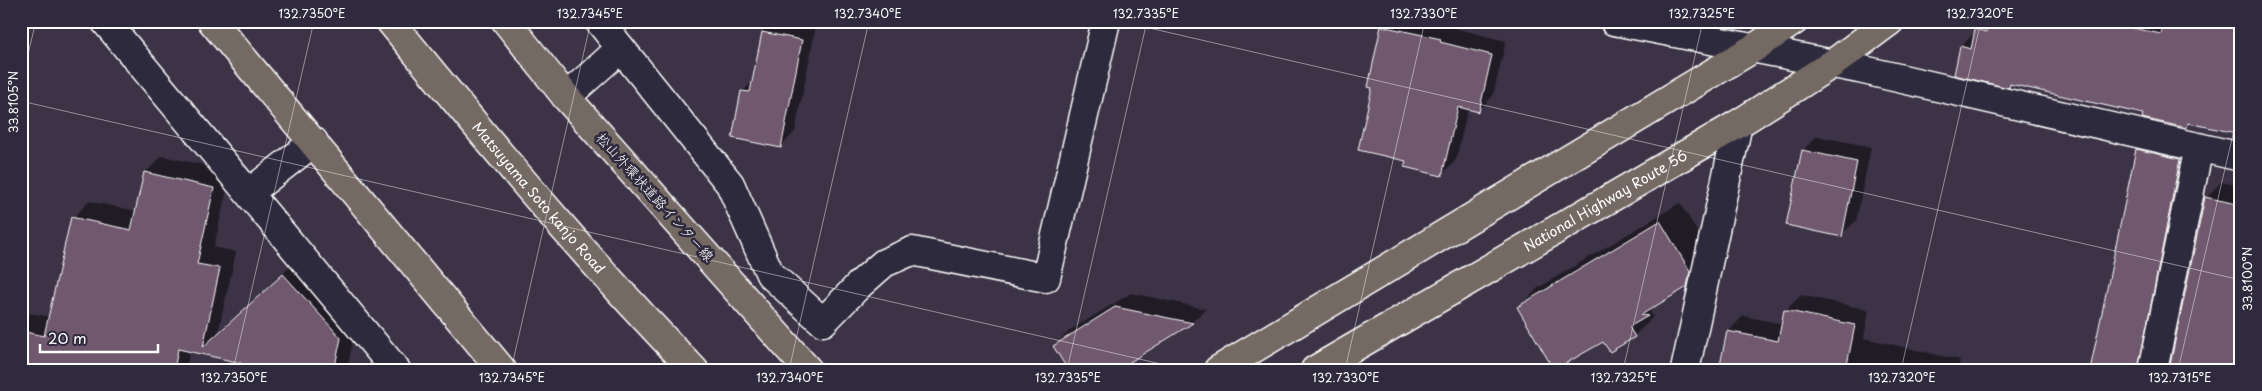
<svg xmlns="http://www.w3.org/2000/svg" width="2262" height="391" viewBox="0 0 2262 391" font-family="'Playpen Sans','Klee One',sans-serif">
	<rect width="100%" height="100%" fill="#3c3347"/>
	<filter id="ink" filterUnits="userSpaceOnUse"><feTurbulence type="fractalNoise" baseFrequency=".02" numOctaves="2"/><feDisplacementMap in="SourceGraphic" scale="10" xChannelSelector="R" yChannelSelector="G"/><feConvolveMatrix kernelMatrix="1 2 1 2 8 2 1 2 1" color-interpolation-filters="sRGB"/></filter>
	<g filter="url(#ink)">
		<path fill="#0007" d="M 765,21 L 812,21 L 811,25 L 816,26 L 795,132 L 780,147 L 742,92 L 754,80 Z
			M 1387,21 L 1439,21 L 1455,25 L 1454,28 L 1506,41 L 1493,96 L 1478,111 L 1468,108 L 1456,160 L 1441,175 L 1407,160 L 1373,87 L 1382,26 Z
			M 1985,21 L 2241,21 L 2191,122 L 2186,127 L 2145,113 L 2011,83 L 2009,86 L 1961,47 Z
			M 2153,134 L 2195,144 L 2166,370 L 2091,370 L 2137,149 Z
			M 1817,136 L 1871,147 L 1856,221 L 1841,235 L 1788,224 L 1803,150 Z
			M 162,156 L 231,171 L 214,247 L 236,252 L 218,333 L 300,258 L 357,320 L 347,370 L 241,370 L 243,362 L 190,350 L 186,370 L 21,370 L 21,322 L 30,313 L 50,317 L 73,218 L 89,201 L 136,211 L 145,173 Z
			M 2221,182 L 2241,186 L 2241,370 L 2206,198 Z
			M 1680,203 L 1709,251 L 1706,266 L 1686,286 L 1660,302 L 1650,311 L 1653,317 L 1634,336 L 1604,340 L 1556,369 L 1519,308 L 1538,288 Z
			M 1131,293 L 1206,309 L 1192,322 L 1114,370 L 1055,346 L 1069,331 Z
			M 1801,295 L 1869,310 L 1864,338 L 1960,360 L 1958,370 L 1720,370 L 1728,332 L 1743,316 L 1783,324 L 1785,311 Z"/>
		<path fill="#6f596e" stroke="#fff" d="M 1989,21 L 2100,21 L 2161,34 L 2164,21 L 2241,21 L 2241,134 L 2188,123 L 2187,128 L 2142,118 L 2143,114 L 2010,84 L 2009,88 L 1954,75 L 1960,46 L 1971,49 L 1975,29 L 1986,32 Z
			M 1381,26 L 1441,39 L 1440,42 L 1492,55 L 1479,112 L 1458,107 L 1442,176 L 1404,167 L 1406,161 L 1358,150 L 1372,88 L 1368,87 Z
			M 762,32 L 802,40 L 781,148 L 732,138 L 741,91 L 750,92 Z
			M 2136,149 L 2180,159 L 2138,370 L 2090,370 Z
			M 1802,150 L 1857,162 L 1842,237 L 1786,225 Z
			M 144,172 L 214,188 L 197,264 L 220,268 L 203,347 L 283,274 L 341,338 L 334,370 L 240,370 L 241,363 L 178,349 L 174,370 L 21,370 L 21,331 L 44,336 L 71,217 L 131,230 Z
			M 2205,197 L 2241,205 L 2241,370 L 2169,370 Z
			M 1660,221 L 1690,271 L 1687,287 L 1641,315 L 1648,316 L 1629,327 L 1635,337 L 1610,352 L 1603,342 L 1554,370 L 1517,307 Z
			M 1115,307 L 1193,323 L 1117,370 L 1068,370 L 1053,346 Z
			M 1784,310 L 1855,325 L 1846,370 L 1719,370 L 1727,331 L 1778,341 Z"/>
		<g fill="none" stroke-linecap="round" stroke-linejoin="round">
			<g stroke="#fff" stroke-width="31">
				<path id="street" d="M 105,21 L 396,370
					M 599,21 L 730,184 L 770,274 L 823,322 L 859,285 L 884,263 L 912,251 L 1046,278 L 1106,21
					M 1614,21 L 1859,69 L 2241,157
					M 566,97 L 620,49
					M 250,192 L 314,142
					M 1685,370 L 1738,124
					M 2153,370 L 2199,147"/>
			</g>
			<g stroke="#fff" stroke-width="31">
				<g id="highway">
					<path d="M 212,21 L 502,370"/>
					<path id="s1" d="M 390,21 C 488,141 586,259 694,370"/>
					<path d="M 506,21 L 566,97 L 808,370"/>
					<path d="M 1218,370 L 1754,48 L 1794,21"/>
					<path id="s2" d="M 1315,370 L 1738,124 L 1832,64 L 1890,21"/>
				</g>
			</g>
			<use href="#street" stroke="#2f2a3d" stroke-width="28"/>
			<use href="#highway" stroke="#756964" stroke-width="28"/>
		</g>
	</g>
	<path fill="none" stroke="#fff" stroke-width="1" stroke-opacity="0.45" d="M 1119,21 L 2241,280M 21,83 L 36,21M 21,101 L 1187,370M 233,370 L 314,21M 511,370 L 591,21M 789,370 L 869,21M 1067,370 L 1147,21M 1345,370 L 1425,21M 1623,370 L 1703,21M 1901,370 L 1981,21M 2178,370 L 2241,100"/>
	<g text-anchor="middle" stroke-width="5" stroke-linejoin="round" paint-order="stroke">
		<g font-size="14" fill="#fff" stroke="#2f2a3d">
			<text transform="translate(655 197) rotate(48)" y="5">松山外環状道路インター線</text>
			<text dy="5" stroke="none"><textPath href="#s1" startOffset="231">Matsuyama Soto kanjo Road</textPath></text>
			<text dy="5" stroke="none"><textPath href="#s2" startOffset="336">National Highway Route 56</textPath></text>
		</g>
	</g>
	<rect width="2262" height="391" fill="none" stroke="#2f2a3d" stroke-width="55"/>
	<path d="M40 344v8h118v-8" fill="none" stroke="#ffffff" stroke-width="2.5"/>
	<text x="48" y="344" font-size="15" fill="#ffffff" stroke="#2f2a3d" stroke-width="4" paint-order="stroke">20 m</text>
	<rect x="28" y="28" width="2206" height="336" fill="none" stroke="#fff" stroke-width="2"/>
	<g font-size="12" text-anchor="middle" fill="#fff">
		<text x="312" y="18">132.7350°E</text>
		<text x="590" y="18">132.7345°E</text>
		<text x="868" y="18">132.7340°E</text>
		<text x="1146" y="18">132.7335°E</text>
		<text x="1424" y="18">132.7330°E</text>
		<text x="1702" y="18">132.7325°E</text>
		<text x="1980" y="18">132.7320°E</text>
		<text transform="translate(14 102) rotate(-90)" y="4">33.8105°N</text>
		<text transform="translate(2248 279) rotate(-90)" y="4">33.8100°N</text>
		<text x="234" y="382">132.7350°E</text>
		<text x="512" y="382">132.7345°E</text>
		<text x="790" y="382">132.7340°E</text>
		<text x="1068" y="382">132.7335°E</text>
		<text x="1346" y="382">132.7330°E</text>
		<text x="1624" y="382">132.7325°E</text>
		<text x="1902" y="382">132.7320°E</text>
		<text x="2180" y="382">132.7315°E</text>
	</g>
</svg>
